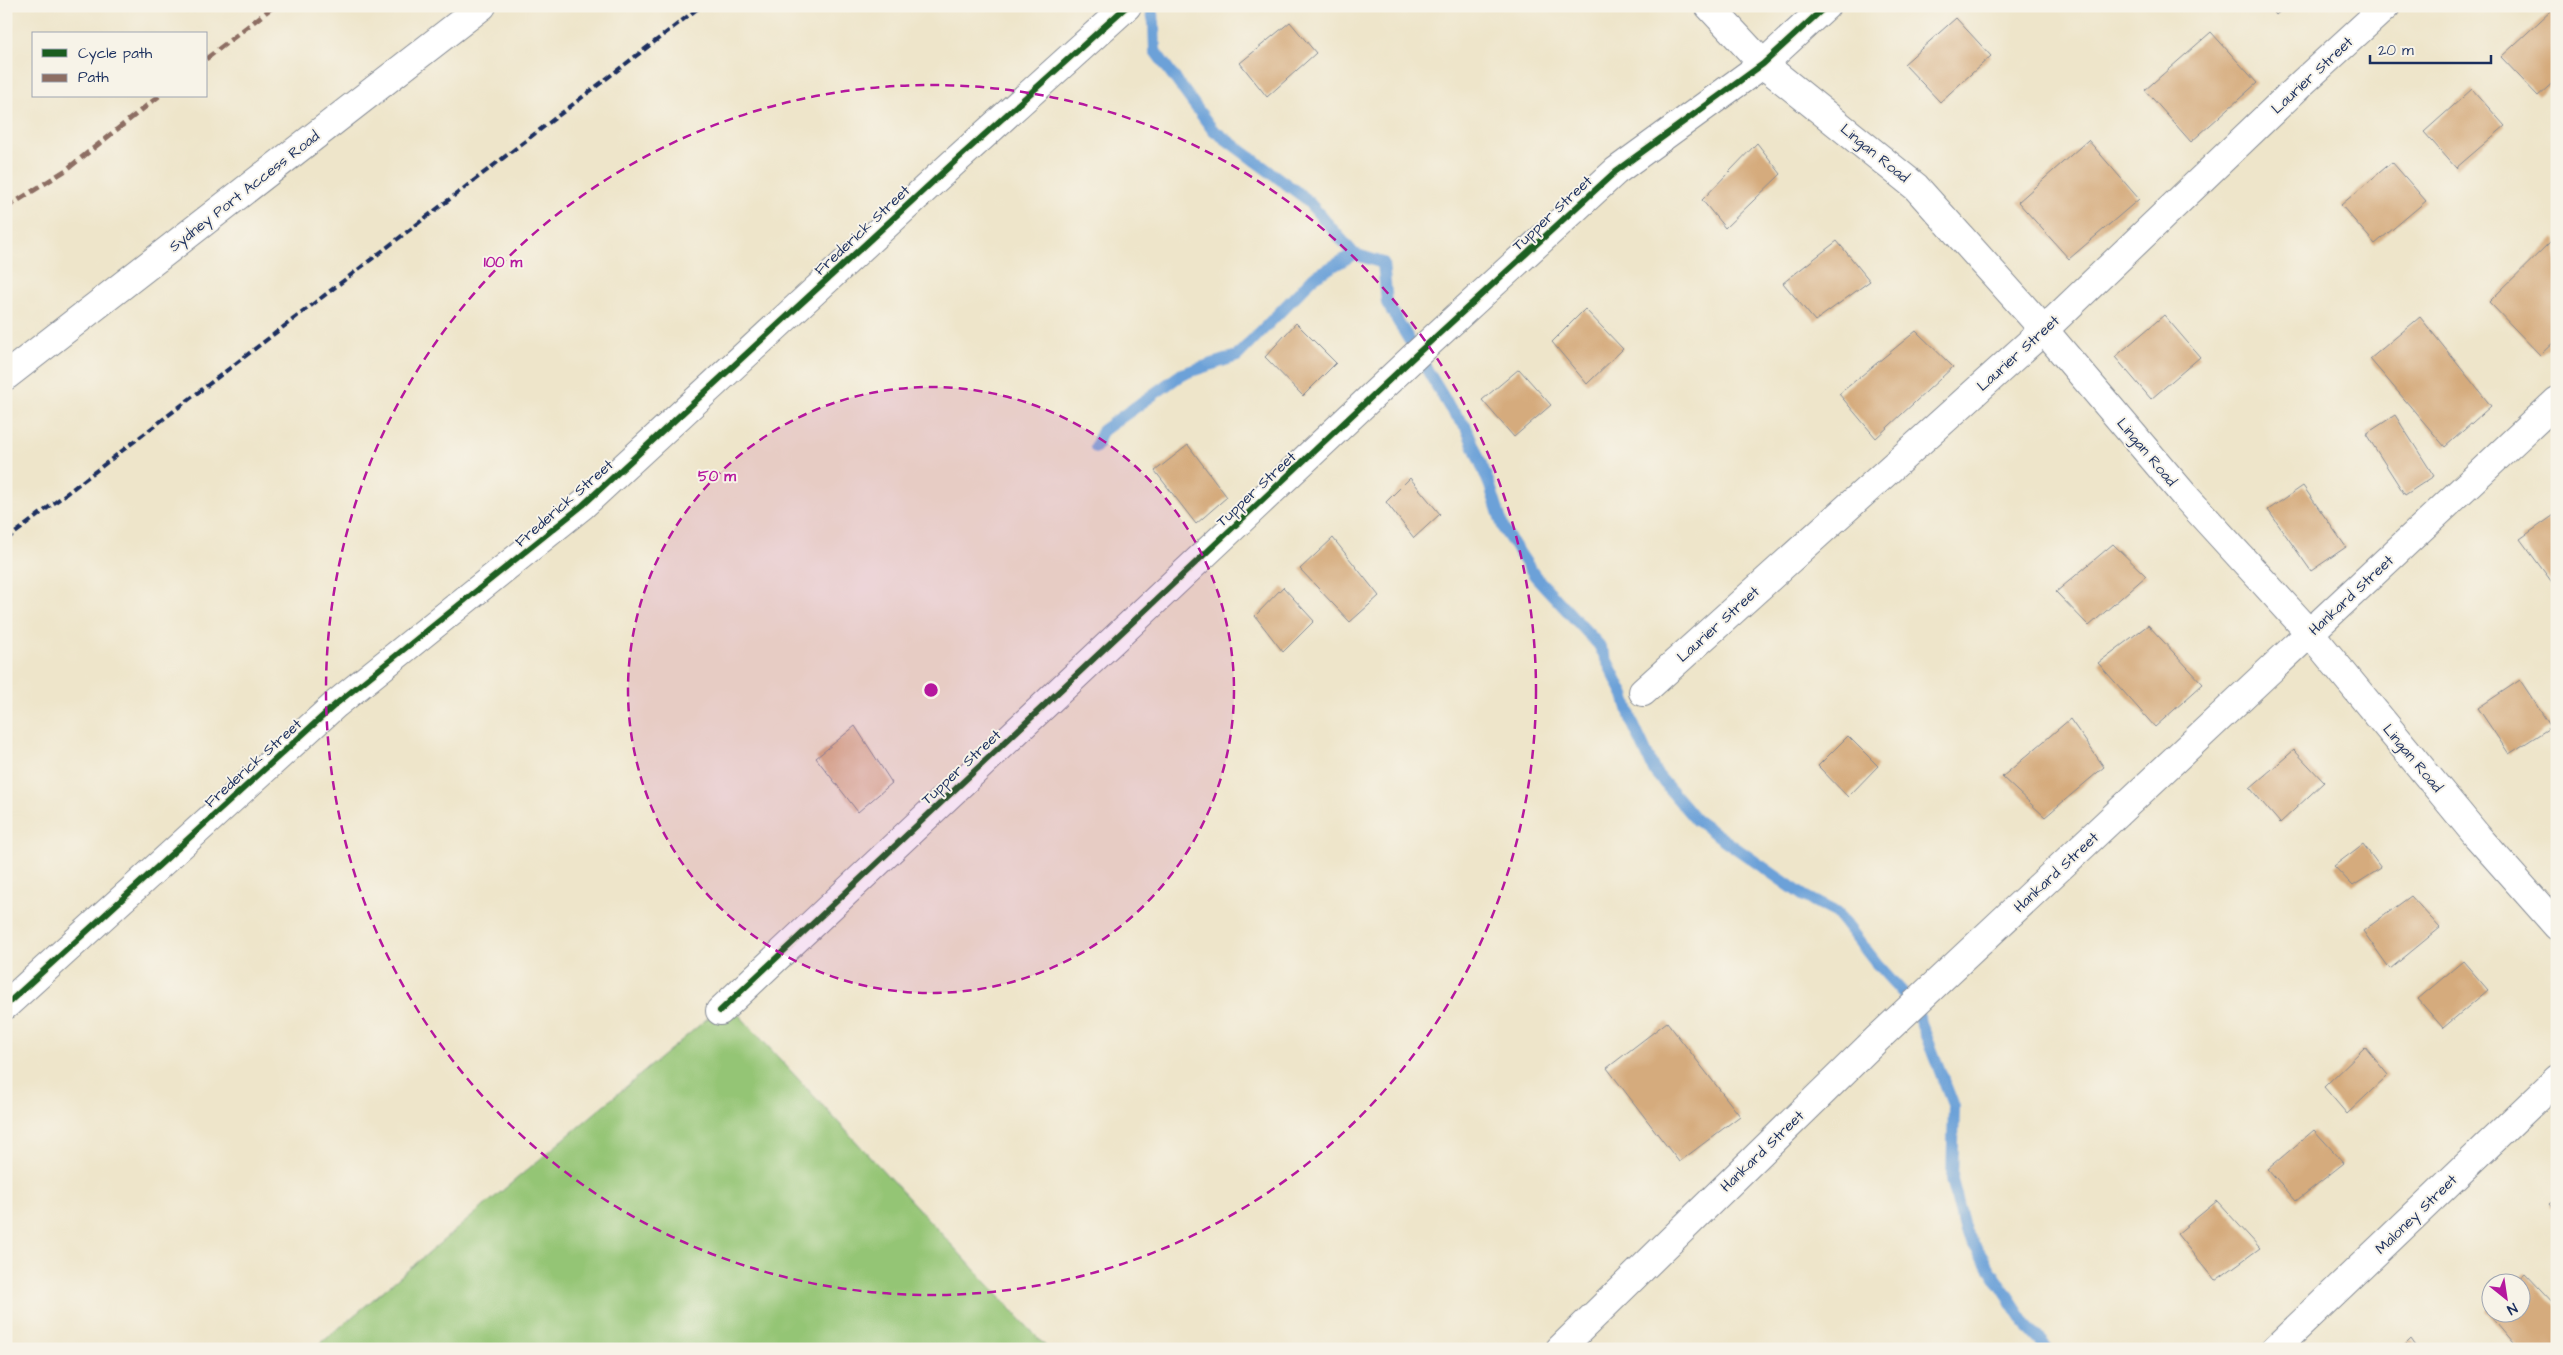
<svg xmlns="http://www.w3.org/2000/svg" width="2563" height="1355" viewBox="0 0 2563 1355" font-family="'Architects Daughter',sans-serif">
	<rect width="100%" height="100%" fill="#f7f3e8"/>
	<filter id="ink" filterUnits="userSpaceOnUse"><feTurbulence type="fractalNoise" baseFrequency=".02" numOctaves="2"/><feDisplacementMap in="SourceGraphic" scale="10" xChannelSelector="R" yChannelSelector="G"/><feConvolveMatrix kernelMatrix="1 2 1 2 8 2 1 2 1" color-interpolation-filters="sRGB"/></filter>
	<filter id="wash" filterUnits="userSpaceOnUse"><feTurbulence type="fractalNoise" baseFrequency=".0096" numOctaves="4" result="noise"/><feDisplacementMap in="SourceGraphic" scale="20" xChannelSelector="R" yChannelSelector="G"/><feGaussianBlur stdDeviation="1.12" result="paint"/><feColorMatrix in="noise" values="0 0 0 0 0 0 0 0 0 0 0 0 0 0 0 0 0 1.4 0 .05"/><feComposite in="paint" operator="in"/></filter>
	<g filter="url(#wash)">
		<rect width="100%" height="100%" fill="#eee5ca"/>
		<path fill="#94c575" stroke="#587a6a" d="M 727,1002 L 1048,1349 L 314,1349 Z"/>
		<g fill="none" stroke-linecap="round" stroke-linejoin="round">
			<path stroke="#6ca1d8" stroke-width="12" d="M 1150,6 L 1154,22 L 1155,51 L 1212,129 L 1305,198 L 1354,254
				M 1096,447 L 1102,431 L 1182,374 L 1237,356 L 1314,277 L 1354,254 L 1383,263 L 1387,303 L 1450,408 L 1466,427 L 1490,486 L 1504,530 L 1535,576 L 1599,645 L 1624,695 L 1632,722 L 1655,772 L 1696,820 L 1804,896 L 1837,913 L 1877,964 L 1914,1005 L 1954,1107 L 1952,1180 L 1965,1231 L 2030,1330 L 2047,1349"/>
		</g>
		<g id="blocks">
			<path fill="#d5ab7d" d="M 2269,6 L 2286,6 L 2276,15 Z
				M 2553,9 L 2557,13 L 2557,79 L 2538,96 L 2501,57 Z
				M 1956,18 L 1991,56 L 1940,102 L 1904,64 Z
				M 1290,22 L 1316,53 L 1267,97 L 1240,63 Z
				M 2211,32 L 2257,83 L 2191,142 L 2145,90 Z
				M 2472,89 L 2505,126 L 2456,168 L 2424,132 Z
				M 2088,140 L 2139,199 L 2069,259 L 2018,202 Z
				M 1757,143 L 1781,174 L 1725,228 L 1702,200 Z
				M 2392,162 L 2426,201 L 2375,244 L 2341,205 Z
				M 2555,237 L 2557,240 L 2557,339 L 2540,355 L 2489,302 Z
				M 1837,241 L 1870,281 L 1815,321 L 1783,283 Z
				M 1585,309 L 1623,349 L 1587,384 L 1552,342 Z
				M 2164,315 L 2200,357 L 2151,399 L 2115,357 Z
				M 2420,317 L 2491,406 L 2445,447 L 2370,359 Z
				M 1296,323 L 1336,363 L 1303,396 L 1265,357 Z
				M 1916,331 L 1953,367 L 1876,438 L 1839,394 Z
				M 1519,369 L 1551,405 L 1514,437 L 1482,400 Z
				M 2395,415 L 2434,476 L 2405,495 L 2366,434 Z
				M 1188,445 L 1227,497 L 1196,524 L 1155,471 Z
				M 1410,478 L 1440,514 L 1414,538 L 1386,502 Z
				M 2303,486 L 2346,547 L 2311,571 L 2268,510 Z
				M 2557,513 L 2557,589 L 2520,539 Z
				M 1333,538 L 1379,596 L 1350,622 L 1300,569 Z
				M 2113,544 L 2146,576 L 2089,626 L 2056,592 Z
				M 1283,587 L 1314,621 L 1283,652 L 1255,616 Z
				M 2148,625 L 2203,684 L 2155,727 L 2098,663 Z
				M 2520,680 L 2551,727 L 2509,754 L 2478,708 Z
				M 2070,719 L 2104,767 L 2045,817 L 2002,777 Z
				M 855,726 L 892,783 L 858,812 L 816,758 Z
				M 1848,736 L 1878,766 L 1848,797 L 1818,766 Z
				M 2294,750 L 2324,782 L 2280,823 L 2250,788 Z
				M 2363,844 L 2381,868 L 2353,886 L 2334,866 Z
				M 2411,896 L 2440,928 L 2390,969 L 2363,931 Z
				M 2463,961 L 2488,990 L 2443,1028 L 2418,999 Z
				M 1667,1022 L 1740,1116 L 1679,1162 L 1607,1068 Z
				M 2365,1047 L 2388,1075 L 2347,1114 L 2324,1087 Z
				M 2314,1130 L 2344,1163 L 2296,1201 L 2268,1169 Z
				M 2557,1199 L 2557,1212 L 2550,1204 Z
				M 2217,1201 L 2260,1248 L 2215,1281 L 2177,1234 Z
				M 2525,1273 L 2557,1307 L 2557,1349 L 2518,1349 L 2485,1310 L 2490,1305 L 2490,1312 L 2520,1312 L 2520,1282 L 2515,1282 Z
				M 2411,1339 L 2418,1349 L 2401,1349 Z"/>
		</g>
	</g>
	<g filter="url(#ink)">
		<use href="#blocks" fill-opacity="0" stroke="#848a94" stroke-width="1"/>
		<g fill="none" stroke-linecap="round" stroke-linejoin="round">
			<g stroke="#848a94" stroke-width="30">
				<path id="street" d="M 1643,692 L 2044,330 L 2302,83 L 2386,6
					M 6,1005 L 336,704 L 583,505 L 952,164 L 1127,6
					M 720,1011 L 1418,353 L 1616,171 L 1763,64 L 1826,6
					M 1560,1349 L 1877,1039 L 2557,401
					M 2275,1349 L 2557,1079"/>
			</g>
			<g stroke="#848a94" stroke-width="30">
				<path id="secondary" d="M 1709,6 L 1763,64 L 1916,187 L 2044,330 L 2184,495 L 2310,633 L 2478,837 L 2557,926
					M 6,376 L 482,6"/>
			</g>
			<use href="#street" stroke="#fff" stroke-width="28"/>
			<use href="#secondary" stroke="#fff" stroke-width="28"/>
			<path stroke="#1b2f5e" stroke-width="4" stroke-dasharray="8 4" stroke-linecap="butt" d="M 6,540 L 701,6"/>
			<path stroke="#8d6e63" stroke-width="5" stroke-dasharray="10 5" stroke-linecap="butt" d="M 206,59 L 274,6
				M 6,208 L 66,170 L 159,96"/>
			<g stroke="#f7f3e8" stroke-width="9">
				<path id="cycleway" d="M 6,1005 L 336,704 L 583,505 L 952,164 L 1127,6
					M 720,1011 L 1418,353 L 1616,171 L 1763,64 L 1826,6"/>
			</g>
			<use href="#cycleway" stroke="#1b5e20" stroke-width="6"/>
		</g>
	</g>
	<circle cx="931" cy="690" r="303" fill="#b5179e" fill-opacity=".12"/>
	<g fill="none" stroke="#b5179e" stroke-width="2.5" stroke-dasharray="9 6">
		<circle cx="931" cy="690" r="303"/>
		<circle cx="931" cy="690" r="605"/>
	</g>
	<g text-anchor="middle" stroke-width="4" stroke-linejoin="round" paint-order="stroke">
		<g font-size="15" fill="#1b2f5e" stroke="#f7f3e8">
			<text transform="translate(2312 75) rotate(-43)" y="5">Laurier Street</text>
			<text transform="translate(1875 153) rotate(39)" y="5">Lingan Road</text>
			<text transform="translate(244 191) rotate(-38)" y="5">Sydney Port Access Road</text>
			<text transform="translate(1552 213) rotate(-43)" y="5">Tupper Street</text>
			<text transform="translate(862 230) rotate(-43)" y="5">Frederick Street</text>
			<text transform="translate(2018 353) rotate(-42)" y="5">Laurier Street</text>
			<text transform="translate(2147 452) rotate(50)" y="5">Lingan Road</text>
			<text transform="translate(1256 489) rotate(-43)" y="5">Tupper Street</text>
			<text transform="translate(564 503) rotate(-41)" y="5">Frederick Street</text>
			<text transform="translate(2351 595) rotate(-43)" y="5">Hankard Street</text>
			<text transform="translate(1718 624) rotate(-42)" y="5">Laurier Street</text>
			<text transform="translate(2413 758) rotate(50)" y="5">Lingan Road</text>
			<text transform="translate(253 763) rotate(-42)" y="5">Frederick Street</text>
			<text transform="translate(961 767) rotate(-43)" y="5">Tupper Street</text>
			<text transform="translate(2056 872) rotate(-43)" y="5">Hankard Street</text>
			<text transform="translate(1762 1151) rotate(-44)" y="5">Hankard Street</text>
			<text transform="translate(2416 1214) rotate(-44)" y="5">Maloney Street</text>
		</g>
	</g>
	<circle cx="931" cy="690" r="8" fill="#b5179e" stroke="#f7f3e8" stroke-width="2.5"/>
	<g font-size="15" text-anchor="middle" font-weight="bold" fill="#b5179e" stroke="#f7f3e8" stroke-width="4" stroke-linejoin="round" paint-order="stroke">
		<text x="503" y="267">100 m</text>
		<text x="717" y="481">50 m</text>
	</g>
	<rect width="2563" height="1355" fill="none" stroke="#f7f3e8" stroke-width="25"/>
	<rect x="32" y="32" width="175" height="65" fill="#f7f3e8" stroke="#9fa5b1"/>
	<rect x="42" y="49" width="25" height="8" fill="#1b5e20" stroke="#9fa5b1"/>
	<text x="78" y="58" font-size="15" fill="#1b2f5e">Cycle path</text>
	<rect x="42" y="74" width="25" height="8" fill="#8d6e63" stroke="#9fa5b1"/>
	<text x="78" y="82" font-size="15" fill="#1b2f5e">Path</text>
	<g transform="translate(2506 1298) rotate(150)"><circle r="24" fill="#f7f3e8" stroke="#9fa5b1"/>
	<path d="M0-4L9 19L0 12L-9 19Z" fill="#b5179e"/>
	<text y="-8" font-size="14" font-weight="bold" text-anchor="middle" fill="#1b2f5e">N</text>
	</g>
	<path d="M2370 55v8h121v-8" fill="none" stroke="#1b2f5e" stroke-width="2.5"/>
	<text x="2378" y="55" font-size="15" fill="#1b2f5e" stroke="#f7f3e8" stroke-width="4" paint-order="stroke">20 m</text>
</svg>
